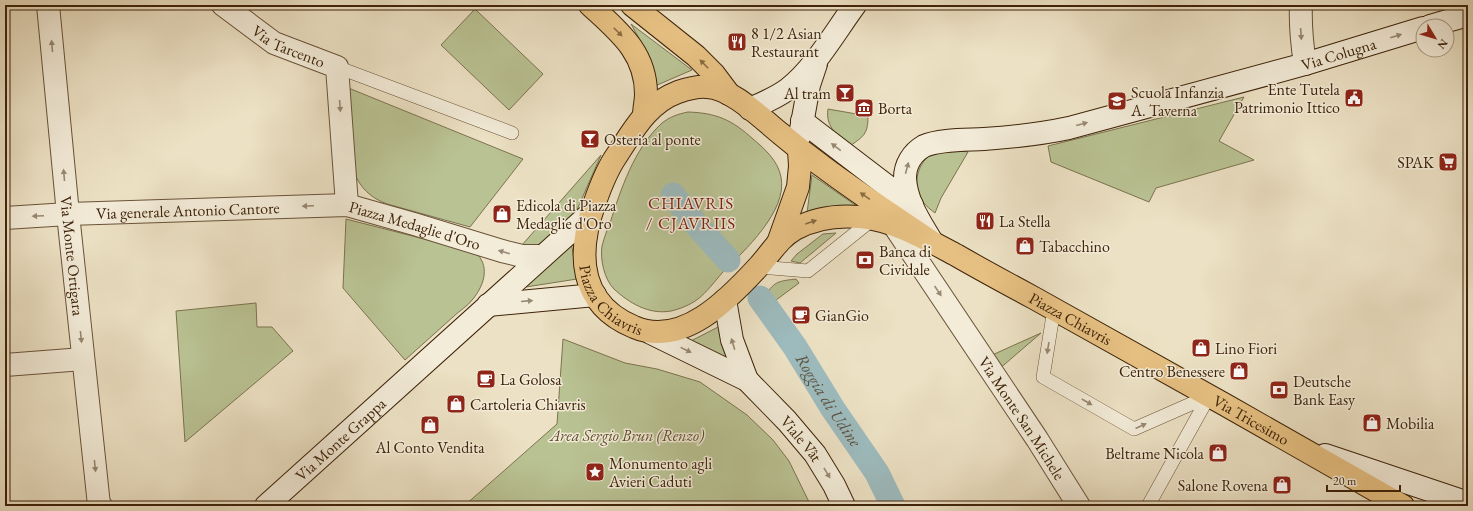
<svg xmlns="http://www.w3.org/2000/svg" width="1473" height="511" viewBox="0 0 1473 511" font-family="'EB Garamond',serif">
	<rect width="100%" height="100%" fill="#ece1c4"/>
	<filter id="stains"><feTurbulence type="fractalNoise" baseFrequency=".005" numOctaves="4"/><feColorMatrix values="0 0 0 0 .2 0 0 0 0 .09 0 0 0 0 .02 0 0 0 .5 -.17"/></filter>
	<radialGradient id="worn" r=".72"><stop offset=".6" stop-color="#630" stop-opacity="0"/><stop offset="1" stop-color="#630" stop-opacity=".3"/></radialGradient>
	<path fill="#b9c293" stroke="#7c724e" d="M 475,9 L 543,74 L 509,110 L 441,45 Z
		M 631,24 L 692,70 L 655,86 L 650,58 Z
		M 346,87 L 523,159 L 470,227 L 387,204 C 371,198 360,188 354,172 Z
		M 1244,97 L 1219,141 L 1254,160 L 1156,188 L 1149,202 L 1051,162 L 1048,146 Z
		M 828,109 L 868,116 C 868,134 864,136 850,146 C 838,136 825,127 828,109 Z
		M 688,112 C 717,113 732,120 753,139 C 765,149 778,161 781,177 C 788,211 744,251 723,272 C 715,281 707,292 698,299 C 690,305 680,309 671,311 C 649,315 629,303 614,289 C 604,279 600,259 602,246 C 604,238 607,230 610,223 C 621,189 634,149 661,124 C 669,117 678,114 688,112 Z
		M 949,149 L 968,152 L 941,198 L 935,213 C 931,210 926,206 923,202 C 912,188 916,165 931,154 C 935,151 944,150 949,149 Z
		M 601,155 L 573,219 L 558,235 L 537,246 L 522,245 Z
		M 812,175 L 858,207 L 807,213 Z
		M 346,219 L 475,252 C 490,265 485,284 473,299 C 468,306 459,311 453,317 C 437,331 421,346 405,360 L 343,288 Z
		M 836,233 L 800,263 L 791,261 L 797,254 L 823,234 Z
		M 571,241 L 577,279 L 513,289 Z
		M 796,279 L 799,283 L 772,303 L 766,295 C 774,281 780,281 796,279 Z
		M 256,303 L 257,327 L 272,327 L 293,351 L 185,442 L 176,311 Z
		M 720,326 L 731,363 L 687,343 Z
		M 1041,333 L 998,370 L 990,356 Z
		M 563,339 L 625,363 L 657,369 L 700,382 L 747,415 L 773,440 L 789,461 L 811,506 L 464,506 L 557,424 Z"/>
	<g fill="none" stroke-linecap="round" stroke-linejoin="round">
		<g stroke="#9dbbbe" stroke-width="25">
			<path d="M 673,195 L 695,223 L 728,260"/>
			<path id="s1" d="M 760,298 L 795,347 L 833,409 L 877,473 L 893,506"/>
		</g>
		<g stroke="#6a5238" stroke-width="14">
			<path id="lane" d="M 337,67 L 512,133
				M 758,267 L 808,271 L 873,219
				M 1054,309 L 1043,377 L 1134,429 L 1209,396
				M 1148,506 L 1209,396"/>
		</g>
		<g stroke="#6a5238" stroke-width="24">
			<g id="street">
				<path id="s2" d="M 48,5 L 68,214 L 99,505 L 101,506"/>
				<path id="s3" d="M 223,5 L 274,43 L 337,67 L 347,205"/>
				<path d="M 1301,5 C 1300,25 1302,44 1305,64"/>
				<path id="s4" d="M 5,218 L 68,214 L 347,205 L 414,224 L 502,251 L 522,256 L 543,256"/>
				<path id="s5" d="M 893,224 L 1037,439 L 1079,506"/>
				<path d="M 5,365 L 83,359"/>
			</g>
		</g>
		<g stroke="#3e2309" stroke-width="24">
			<g id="secondary">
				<path d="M 1430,26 L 1468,15"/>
				<path d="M 750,109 C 763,103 776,98 788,89 C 815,68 835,32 855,5"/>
				<path d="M 802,121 L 912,205"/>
				<path d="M 800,135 L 809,85 L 816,64"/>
				<path id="s6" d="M 932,242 C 921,223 906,202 905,178 C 905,165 912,153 924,146 C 940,139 967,140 984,139 C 1013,137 1041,134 1069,128 L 1305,64 L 1423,28"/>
				<path d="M 725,300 L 732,340 L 747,380"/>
				<path d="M 488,305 L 595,295"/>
				<path id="s7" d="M 651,333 L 747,380 L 787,421 L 815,454 L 834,485 L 844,506"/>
				<path d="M 1325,455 L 1468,503"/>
				<path id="s8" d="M 266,506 L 591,213"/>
			</g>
		</g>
		<g stroke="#3e2309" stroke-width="24">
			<g id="primary">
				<path d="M 590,5 C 618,31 646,52 646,94 C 646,101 644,108 644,116"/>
				<path d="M 632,5 L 696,56 L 714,74 L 729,94"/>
				<path id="s9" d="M 932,242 C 895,217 858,193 822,166 C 808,156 794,145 781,134 C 762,119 732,88 707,87 C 697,86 687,89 678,92 C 648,103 634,129 617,155 C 607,169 601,185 595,202 C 577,252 578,304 634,327 C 682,348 729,299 759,266 C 771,253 779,238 795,229 C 815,218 837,215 860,217 C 894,220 926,239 956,255 C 982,270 1008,284 1034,298 C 1157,366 1281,436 1403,506"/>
				<path d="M 778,243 L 798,187 L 800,166 L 799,150"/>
			</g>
		</g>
		<use href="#lane" stroke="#f3ecd9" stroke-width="13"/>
		<use href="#street" stroke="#f3ecd9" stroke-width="22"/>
		<use href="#secondary" stroke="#f3ecd9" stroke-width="22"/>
		<use href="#primary" stroke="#e6c082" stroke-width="22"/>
	</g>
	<defs><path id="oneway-solid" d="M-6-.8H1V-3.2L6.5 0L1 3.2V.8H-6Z"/></defs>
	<g fill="#8a6a3f">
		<use href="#oneway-solid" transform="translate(618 32) rotate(45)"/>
		<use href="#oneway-solid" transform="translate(704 64) rotate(-134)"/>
		<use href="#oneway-solid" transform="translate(865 196) rotate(-145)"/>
		<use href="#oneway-solid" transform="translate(811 222) rotate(-19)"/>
	</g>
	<g fill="#988871">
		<use href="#oneway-solid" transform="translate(1301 34) rotate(86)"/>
		<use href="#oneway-solid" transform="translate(1396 36) rotate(-17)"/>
		<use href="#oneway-solid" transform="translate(52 46) rotate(-95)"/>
		<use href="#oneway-solid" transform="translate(340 106) rotate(86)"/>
		<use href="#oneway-solid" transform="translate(1082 124) rotate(-15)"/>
		<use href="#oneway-solid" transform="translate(836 147) rotate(-143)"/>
		<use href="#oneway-solid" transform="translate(907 168) rotate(-75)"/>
		<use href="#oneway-solid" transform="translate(64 175) rotate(-95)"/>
		<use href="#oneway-solid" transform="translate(308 206) rotate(178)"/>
		<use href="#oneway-solid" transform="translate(38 216) rotate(177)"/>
		<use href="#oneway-solid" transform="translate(504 252) rotate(-164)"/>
		<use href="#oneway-solid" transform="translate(938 291) rotate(56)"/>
		<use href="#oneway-solid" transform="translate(527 301) rotate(-5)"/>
		<use href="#oneway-solid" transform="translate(81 337) rotate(84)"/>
		<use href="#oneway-solid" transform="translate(733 344) rotate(-107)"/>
		<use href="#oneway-solid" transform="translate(1048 348) rotate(99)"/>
		<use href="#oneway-solid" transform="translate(686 350) rotate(26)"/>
		<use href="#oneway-solid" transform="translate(1087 402) rotate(30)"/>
		<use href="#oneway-solid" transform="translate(1141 426) rotate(-24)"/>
		<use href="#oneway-solid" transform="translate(95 466) rotate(84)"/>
		<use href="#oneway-solid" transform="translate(827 473) rotate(59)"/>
	</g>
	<defs>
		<g id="restaurant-square" transform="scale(1)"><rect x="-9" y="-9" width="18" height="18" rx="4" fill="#8f2418" stroke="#f3ecd9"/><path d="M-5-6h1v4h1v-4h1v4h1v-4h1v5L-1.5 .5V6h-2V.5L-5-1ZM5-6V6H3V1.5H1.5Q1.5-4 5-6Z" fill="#fff"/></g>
		<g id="bar-square" transform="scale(1)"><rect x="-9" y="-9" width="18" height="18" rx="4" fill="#8f2418" stroke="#f3ecd9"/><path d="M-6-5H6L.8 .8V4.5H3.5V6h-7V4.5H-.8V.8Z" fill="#fff"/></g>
		<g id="civic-square" transform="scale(1)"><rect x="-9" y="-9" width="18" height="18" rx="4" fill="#8f2418" stroke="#f3ecd9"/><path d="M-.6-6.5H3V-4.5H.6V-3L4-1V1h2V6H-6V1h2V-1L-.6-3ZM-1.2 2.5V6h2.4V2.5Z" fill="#fff"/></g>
		<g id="school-square" transform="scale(1)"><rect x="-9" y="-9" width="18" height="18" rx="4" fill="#8f2418" stroke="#f3ecd9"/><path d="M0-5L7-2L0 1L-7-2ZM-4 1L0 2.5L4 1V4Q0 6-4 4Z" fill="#fff"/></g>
		<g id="museum-square" transform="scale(1)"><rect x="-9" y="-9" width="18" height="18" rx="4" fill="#8f2418" stroke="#f3ecd9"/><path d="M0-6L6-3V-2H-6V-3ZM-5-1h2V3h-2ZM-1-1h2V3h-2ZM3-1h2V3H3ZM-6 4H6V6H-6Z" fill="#fff"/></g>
		<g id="supermarket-square" transform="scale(1)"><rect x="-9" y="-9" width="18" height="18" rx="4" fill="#8f2418" stroke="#f3ecd9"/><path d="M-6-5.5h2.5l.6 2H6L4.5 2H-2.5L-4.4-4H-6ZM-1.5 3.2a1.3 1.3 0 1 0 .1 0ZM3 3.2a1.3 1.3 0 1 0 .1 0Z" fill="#fff"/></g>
		<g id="shop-square" transform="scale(1)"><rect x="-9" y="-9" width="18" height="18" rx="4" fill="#8f2418" stroke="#f3ecd9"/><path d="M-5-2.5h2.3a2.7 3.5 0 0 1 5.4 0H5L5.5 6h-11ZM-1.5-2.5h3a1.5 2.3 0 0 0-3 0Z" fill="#fff"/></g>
		<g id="bank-square" transform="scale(1)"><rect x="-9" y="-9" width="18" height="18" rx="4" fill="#8f2418" stroke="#f3ecd9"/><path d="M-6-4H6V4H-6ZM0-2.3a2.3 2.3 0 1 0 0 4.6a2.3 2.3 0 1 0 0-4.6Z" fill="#fff"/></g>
		<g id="cafe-square" transform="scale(1)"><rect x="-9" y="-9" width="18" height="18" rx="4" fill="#8f2418" stroke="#f3ecd9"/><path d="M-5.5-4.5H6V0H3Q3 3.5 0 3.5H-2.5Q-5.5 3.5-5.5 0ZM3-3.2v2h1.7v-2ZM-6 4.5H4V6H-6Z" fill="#fff"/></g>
		<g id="sight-square" transform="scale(1)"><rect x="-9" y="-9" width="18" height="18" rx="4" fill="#8f2418" stroke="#f3ecd9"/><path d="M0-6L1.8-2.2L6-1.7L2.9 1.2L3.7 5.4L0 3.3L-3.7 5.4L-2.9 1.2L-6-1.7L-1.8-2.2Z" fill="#fff"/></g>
	</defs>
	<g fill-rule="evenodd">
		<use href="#restaurant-square" x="737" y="42"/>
		<use href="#bar-square" x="845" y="93"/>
		<use href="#civic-square" x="1354" y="98"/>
		<use href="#school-square" x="1117" y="101"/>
		<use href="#museum-square" x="864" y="108"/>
		<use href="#bar-square" x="590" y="139"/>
		<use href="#supermarket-square" x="1448" y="162"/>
		<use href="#shop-square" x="502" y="214"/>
		<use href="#restaurant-square" x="985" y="221"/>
		<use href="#shop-square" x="1025" y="246"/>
		<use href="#bank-square" x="865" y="260"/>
		<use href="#cafe-square" x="801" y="315"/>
		<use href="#shop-square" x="1201" y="348"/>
		<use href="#shop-square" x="1239" y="371"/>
		<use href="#cafe-square" x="486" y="379"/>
		<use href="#bank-square" x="1279" y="390"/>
		<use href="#shop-square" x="456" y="404"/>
		<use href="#shop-square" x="1372" y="423"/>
		<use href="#shop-square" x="430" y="425"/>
		<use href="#shop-square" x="1218" y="453"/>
		<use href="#sight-square" x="595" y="472"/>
		<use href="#shop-square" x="1282" y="485"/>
	</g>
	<g text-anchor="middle" stroke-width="3" stroke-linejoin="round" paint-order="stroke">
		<g font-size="16" fill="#3e2309" stroke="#f3ecd9" text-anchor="start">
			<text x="751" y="39">8 1/2 Asian<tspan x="751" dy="18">Restaurant</tspan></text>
			<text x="1340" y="95" text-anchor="end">Ente Tutela<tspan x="1340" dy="18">Patrimonio Ittico</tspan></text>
			<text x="1131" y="98">Scuola Infanzia<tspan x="1131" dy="18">A. Taverna</tspan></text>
			<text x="831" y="99" text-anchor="end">Al tram</text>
			<text x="878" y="114">Borta</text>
			<text x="604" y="145">Osteria al ponte</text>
			<text x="1434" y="168" text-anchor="end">SPAK</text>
			<text x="516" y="211">Edicola di Piazza<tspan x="516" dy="18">Medaglie d'Oro</tspan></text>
			<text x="999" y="227">La Stella</text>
			<text x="1039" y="252">Tabacchino</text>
			<text x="879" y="257">Banca di<tspan x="879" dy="18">Cividale</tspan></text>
			<text x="815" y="321">GianGio</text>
			<text x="1215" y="354">Lino Fiori</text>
			<text x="1225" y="377" text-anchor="end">Centro Benessere</text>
			<text x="500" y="385">La Golosa</text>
			<text x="1293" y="387">Deutsche<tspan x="1293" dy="18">Bank Easy</tspan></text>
			<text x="470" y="410">Cartoleria Chiavris</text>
			<text x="1386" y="429">Mobilia</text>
			<text x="430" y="453" text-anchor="middle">Al Conto Vendita</text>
			<text x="1204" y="459" text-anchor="end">Beltrame Nicola</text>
			<text x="609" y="469">Monumento agli<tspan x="609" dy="18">Avieri Caduti</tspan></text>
			<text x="1268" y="491" text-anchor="end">Salone Rovena</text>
		</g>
		<g font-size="16" fill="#3e2309" stroke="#f3ecd9">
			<text dy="6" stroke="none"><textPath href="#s3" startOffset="78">Via Tarcento</textPath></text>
			<text dy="6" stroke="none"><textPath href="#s6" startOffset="535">Via Colugna</textPath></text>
			<text dy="6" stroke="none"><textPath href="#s4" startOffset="183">Via generale Antonio Cantore</textPath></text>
			<text dy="6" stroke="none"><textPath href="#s4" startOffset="413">Piazza Medaglie d'Oro</textPath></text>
			<text dy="6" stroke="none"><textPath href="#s2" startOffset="252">Via Monte Ortigara</textPath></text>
			<text dy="6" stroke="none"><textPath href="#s9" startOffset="556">Piazza Chiavris</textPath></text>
			<text dy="6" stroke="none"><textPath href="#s9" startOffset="1096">Piazza Chiavris</textPath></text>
			<text dy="6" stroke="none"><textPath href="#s5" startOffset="233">Via Monte San Michele</textPath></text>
			<text dy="6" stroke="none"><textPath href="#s9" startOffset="1303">Via Tricesimo</textPath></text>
			<text dy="6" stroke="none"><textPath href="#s8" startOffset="100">Via Monte Grappa</textPath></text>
			<text dy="6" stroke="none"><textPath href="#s7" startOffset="187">Viale Vât</textPath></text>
		</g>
		<g font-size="16" font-style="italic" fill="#5d4b2c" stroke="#f3ecd9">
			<text x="627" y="441">Area Sergio Brun (Renzo)</text>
		</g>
		<g font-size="17" letter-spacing="1" fill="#7a1f14" stroke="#f3ecd9">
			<text x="691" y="209">CHIAVRIS<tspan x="691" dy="20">/ CJAVRIIS</tspan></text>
		</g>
		<g font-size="17" font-style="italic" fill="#5a513f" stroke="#f3ecd9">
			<text dy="6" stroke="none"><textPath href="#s1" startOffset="123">Roggia di Udine</textPath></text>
		</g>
	</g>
	<rect width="1473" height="511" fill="none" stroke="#ece1c4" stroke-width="20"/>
	<rect x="6" y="6" width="1461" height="499" fill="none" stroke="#3e2309" stroke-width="2"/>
	<rect x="10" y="10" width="1453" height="491" fill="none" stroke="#3e2309"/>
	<g transform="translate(1435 38) rotate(128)"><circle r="19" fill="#f3ecd9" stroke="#ab9c86"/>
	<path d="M0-3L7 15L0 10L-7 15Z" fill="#8f2418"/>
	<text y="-6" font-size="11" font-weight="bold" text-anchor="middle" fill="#3e2309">N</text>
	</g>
	<path d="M1327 485v6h73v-6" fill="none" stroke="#3e2309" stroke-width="2"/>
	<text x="1333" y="485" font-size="12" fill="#3e2309" stroke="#f3ecd9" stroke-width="3" paint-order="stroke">20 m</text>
	<rect width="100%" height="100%" filter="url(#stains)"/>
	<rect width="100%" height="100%" fill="url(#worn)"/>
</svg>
